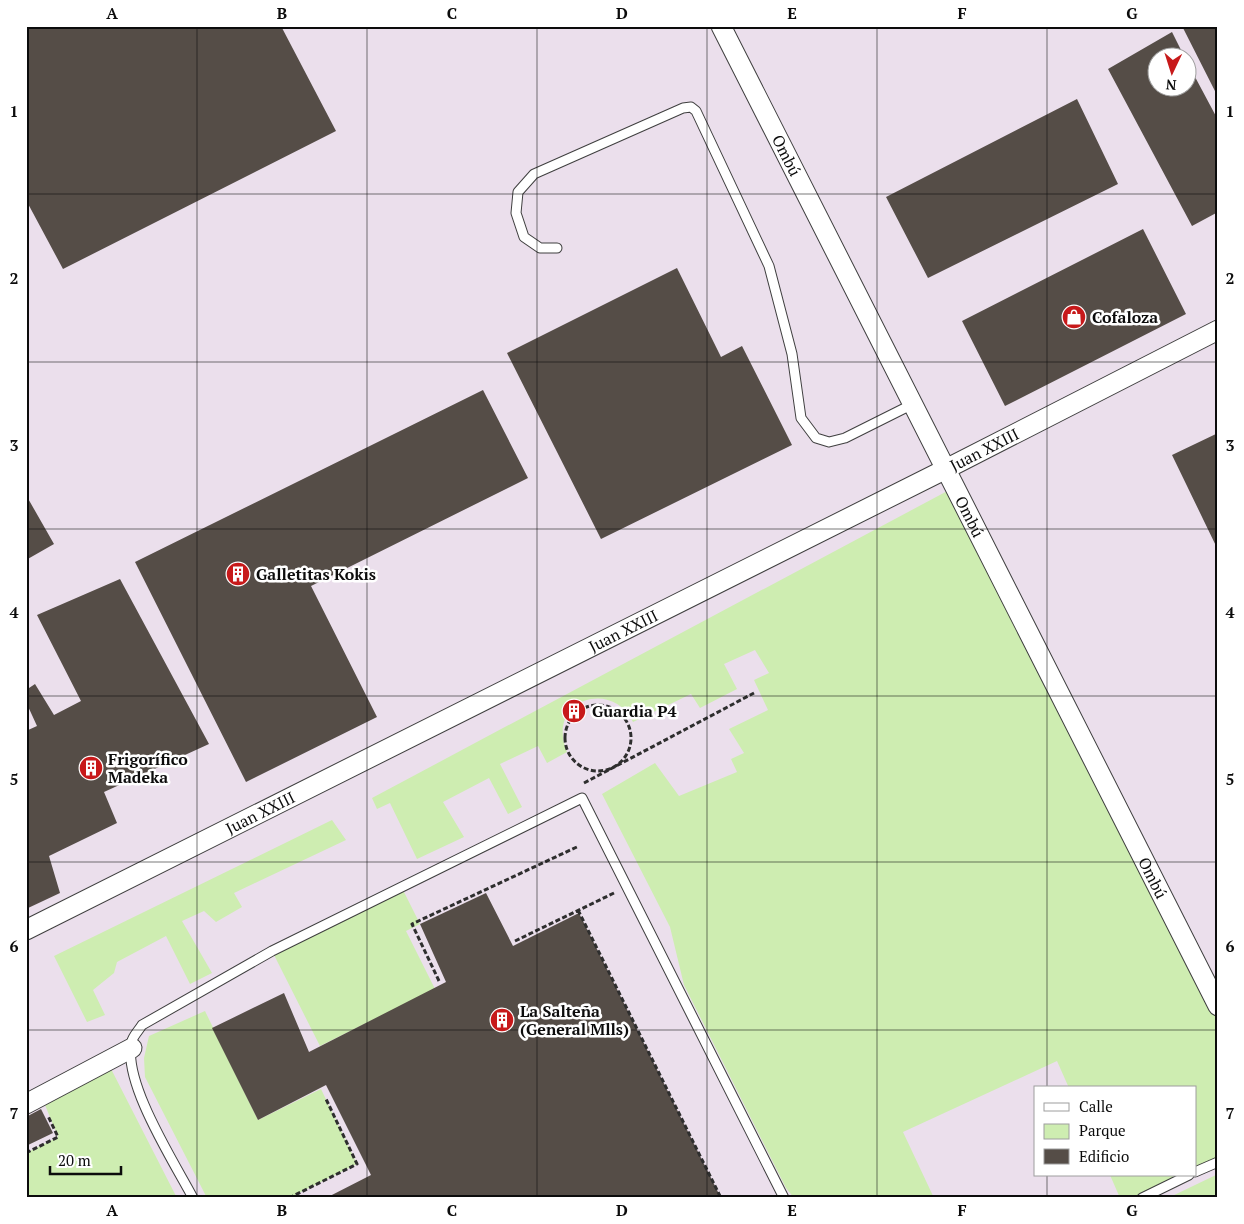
<svg xmlns="http://www.w3.org/2000/svg" width="1244" height="1224" viewBox="0 0 1244 1224" font-family="'PT Serif',serif">
	<rect width="100%" height="100%" fill="#fffceb"/>
	<path fill="#ebdfec" fill-rule="evenodd" d="M 26,26 L 1218,26 L 1218,1198 L 26,1198 ZM 1156,58 L 1186,58 L 1186,88 L 1156,88 ZM 1035,1088 L 1195,1088 L 1195,1175 L 1035,1175 Z"/>
	<path fill="#ceedb1" d="M 953,488 L 1218,1006 L 1218,1160 L 1195,1170 L 1195,1088 L 1069,1088 L 1057,1061 L 903,1132 L 934,1198 L 794,1198 L 786,1188 L 684,985 L 670,927 L 602,794 L 655,763 L 679,796 L 737,772 L 731,759 L 744,753 L 729,729 L 768,710 L 754,680 L 769,673 L 755,650 L 724,664 L 737,689 L 700,708 L 691,694 L 633,722 C 613,679 545,699 567,752 L 547,763 L 538,746 L 500,764 L 522,807 L 508,814 L 489,778 L 443,802 L 464,837 L 417,859 L 390,803 L 377,809 L 372,798 Z
		M 332,820 L 346,840 L 234,893 L 242,907 L 216,922 L 204,911 L 182,921 L 212,973 L 190,984 L 166,936 L 117,962 L 114,973 L 93,990 L 105,1015 L 87,1022 L 54,956 Z
		M 401,886 L 420,924 L 406,931 L 435,989 L 320,1046 L 272,951 Z
		M 205,1011 L 258,1120 L 321,1089 L 357,1164 L 289,1198 L 207,1198 L 145,1077 L 144,1058 L 149,1036 Z
		M 108,1063 L 177,1198 L 28,1198 L 26,1153 L 58,1137 L 41,1095 Z
		M 1218,1174 L 1218,1198 L 1168,1198 Z
		M 1110,1175 L 1184,1175 L 1134,1198 L 1120,1198 Z"/>
	<path fill="#554d47" d="M 26,26 L 281,26 L 336,131 L 63,269 L 26,200 Z
		M 1182,26 L 1218,26 L 1218,97 Z
		M 1172,32 L 1185,58 L 1156,58 L 1156,88 L 1186,88 L 1186,60 L 1218,120 L 1218,212 L 1192,226 L 1108,69 Z
		M 1077,99 L 1118,184 L 928,278 L 886,197 Z
		M 1143,229 L 1186,314 L 1005,406 L 962,321 Z
		M 677,268 L 721,357 L 742,346 L 792,445 L 601,539 L 507,353 Z
		M 483,390 L 528,478 L 311,586 L 377,717 L 246,782 L 135,562 Z
		M 1218,433 L 1218,550 L 1172,455 Z
		M 26,495 L 54,544 L 26,560 Z
		M 120,579 L 209,744 L 104,792 L 117,823 L 49,856 L 60,893 L 26,909 L 26,731 L 37,726 L 26,702 L 26,690 L 35,684 L 54,715 L 81,701 L 37,615 Z
		M 576,703 L 581,714 L 574,721 L 568,707 Z
		M 486,893 L 513,946 L 579,913 L 721,1198 L 326,1198 L 371,1175 L 326,1085 L 258,1120 L 212,1028 L 284,993 L 309,1052 L 446,982 L 420,924 Z
		M 41,1109 L 53,1133 L 26,1146 L 26,1117 Z"/>
	<g fill="none" stroke-linecap="round" stroke-linejoin="round">
		<g stroke="#3f3f3f" stroke-width="11">
			<path id="lane" d="M 557,248 L 540,248 L 524,237 L 516,213 L 518,192 L 534,174 L 683,108 L 691,107 L 696,111 L 769,266 L 792,354 L 801,418 L 816,438 L 829,442 L 845,438 L 911,405
				M 1195,1172 L 1218,1162
				M 193,1198 C 174,1162 121,1080 132,1041 C 133,1036 139,1030 142,1025 L 272,951 L 582,798 L 784,1198
				M 1142,1198 L 1189,1175"/>
		</g>
		<g stroke="#3f3f3f" stroke-width="21">
			<g id="street">
				<path id="s1" d="M 721,26 L 1218,1006"/>
				<path id="s2" d="M 26,930 L 944,470 L 1218,330"/>
				<path d="M 26,1104 L 132,1048"/>
			</g>
		</g>
		<path stroke="#2e2e2e" stroke-width="3" stroke-dasharray="5 2.5" stroke-linecap="butt" d="M565 738a33 33 0 1 1 66 0a33 33 0 1 1-66 0Z
			M 584,783 L 754,693
			M 578,910 L 721,1198
			M 515,941 L 614,893
			M 439,981 L 412,924 L 579,846
			M 26,1153 L 58,1137 L 48,1116
			M 289,1198 L 357,1164 L 326,1099"/>
		<use href="#lane" stroke="#fff" stroke-width="9"/>
		<use href="#street" stroke="#fff" stroke-width="19"/>
	</g>
	<path fill="none" stroke="#0c0c0c" stroke-width="1" stroke-opacity="0.55" d="M 197,26 L 197,1198M 367,26 L 367,1198M 537,26 L 537,1198M 707,26 L 707,1198M 877,26 L 877,1198M 1047,26 L 1047,1088M 26,194 L 1218,194M 26,362 L 1218,362M 26,529 L 1218,529M 26,696 L 1218,696M 26,862 L 1218,862M 26,1030 L 1218,1030M 1047,1175 L 1047,1198"/>
	<defs>
		<g id="shop-disc" transform="scale(1.25)"><circle r="9.5" fill="#c7191a" stroke="#fff"/><path d="M-5-2.5h2.3a2.7 3.5 0 0 1 5.4 0H5L5.5 6h-11ZM-1.5-2.5h3a1.5 2.3 0 0 0-3 0Z" fill="#fff"/></g>
		<g id="building-disc" transform="scale(1.25)"><circle r="9.5" fill="#c7191a" stroke="#fff"/><path d="M-4-6H4V6H1V3H-1V6H-4ZM-2.5-4.3h1.7v1.8h-1.7ZM.8-4.3h1.7v1.8H.8ZM-2.5-1h1.7V.8h-1.7ZM.8-1h1.7V.8H.8Z" fill="#fff"/></g>
	</defs>
	<g fill-rule="evenodd">
		<use href="#shop-disc" x="1074" y="317"/>
		<use href="#building-disc" x="238" y="574"/>
		<use href="#building-disc" x="574" y="711"/>
		<use href="#building-disc" x="91" y="768"/>
		<use href="#building-disc" x="502" y="1020"/>
	</g>
	<g text-anchor="middle" stroke-width="5" stroke-linejoin="round" paint-order="stroke">
		<g font-size="16" fill="#0c0c0c" stroke="#fff">
			<text dy="6" stroke="none"><textPath href="#s1" startOffset="145">Ombú</textPath></text>
			<text dy="6" stroke="none"><textPath href="#s2" startOffset="1072">Juan XXIII</textPath></text>
			<text dy="6" stroke="none"><textPath href="#s1" startOffset="550">Ombú</textPath></text>
			<text dy="6" stroke="none"><textPath href="#s2" startOffset="668">Juan XXIII</textPath></text>
			<text dy="6" stroke="none"><textPath href="#s2" startOffset="262">Juan XXIII</textPath></text>
			<text dy="6" stroke="none"><textPath href="#s1" startOffset="955">Ombú</textPath></text>
		</g>
		<g font-size="16" font-weight="bold" fill="#0c0c0c" stroke="#fff" text-anchor="start">
			<text x="1092" y="323">Cofaloza</text>
			<text x="256" y="580">Galletitas Kokis</text>
			<text x="592" y="717">Guardia P4</text>
			<text x="108" y="765">Frigorífico<tspan x="108" dy="18">Madeka</tspan></text>
			<text x="520" y="1017">La Salteña<tspan x="520" dy="18">(General Mlls)</tspan></text>
		</g>
	</g>
	<rect width="1244" height="1224" fill="none" stroke="#ffffff" stroke-width="55"/>
	<rect x="1034" y="1086" width="162" height="90" fill="#ffffff" stroke="#9e9e9e"/>
	<rect x="1044" y="1103" width="25" height="8" fill="#ffffff" stroke="#9e9e9e"/>
	<text x="1079" y="1112" font-size="15" fill="#0c0c0c">Calle</text>
	<rect x="1044" y="1124" width="25" height="15" fill="#ceedb1" stroke="#9e9e9e"/>
	<text x="1079" y="1136" font-size="15" fill="#0c0c0c">Parque</text>
	<rect x="1044" y="1149" width="25" height="15" fill="#554d47" stroke="#9e9e9e"/>
	<text x="1079" y="1162" font-size="15" fill="#0c0c0c">Edificio</text>
	<g transform="translate(1172 72) rotate(184)"><circle r="24" fill="#ffffff" stroke="#9e9e9e"/>
	<path d="M0-4L9 19L0 12L-9 19Z" fill="#c7191a"/>
	<text y="-8" font-size="14" font-weight="bold" text-anchor="middle" fill="#0c0c0c">N</text>
	</g>
	<path d="M50 1166v8h71v-8" fill="none" stroke="#0c0c0c" stroke-width="2.5"/>
	<text x="58" y="1166" font-size="15" fill="#0c0c0c" stroke="#ffffff" stroke-width="4" paint-order="stroke">20 m</text>
	<rect x="28" y="28" width="1188" height="1168" fill="none" stroke="#0c0c0c" stroke-width="2"/>
	<g font-size="16" text-anchor="middle" font-weight="bold" fill="#0c0c0c">
		<text x="112" y="19">A</text>
		<text x="282" y="19">B</text>
		<text x="452" y="19">C</text>
		<text x="622" y="19">D</text>
		<text x="792" y="19">E</text>
		<text x="962" y="19">F</text>
		<text x="1132" y="19">G</text>
		<text x="14" y="117">1</text>
		<text x="1230" y="117">1</text>
		<text x="14" y="284">2</text>
		<text x="1230" y="284">2</text>
		<text x="14" y="451">3</text>
		<text x="1230" y="451">3</text>
		<text x="14" y="618">4</text>
		<text x="1230" y="618">4</text>
		<text x="14" y="785">5</text>
		<text x="1230" y="785">5</text>
		<text x="14" y="952">6</text>
		<text x="1230" y="952">6</text>
		<text x="14" y="1119">7</text>
		<text x="1230" y="1119">7</text>
		<text x="112" y="1216">A</text>
		<text x="282" y="1216">B</text>
		<text x="452" y="1216">C</text>
		<text x="622" y="1216">D</text>
		<text x="792" y="1216">E</text>
		<text x="962" y="1216">F</text>
		<text x="1132" y="1216">G</text>
	</g>
</svg>
